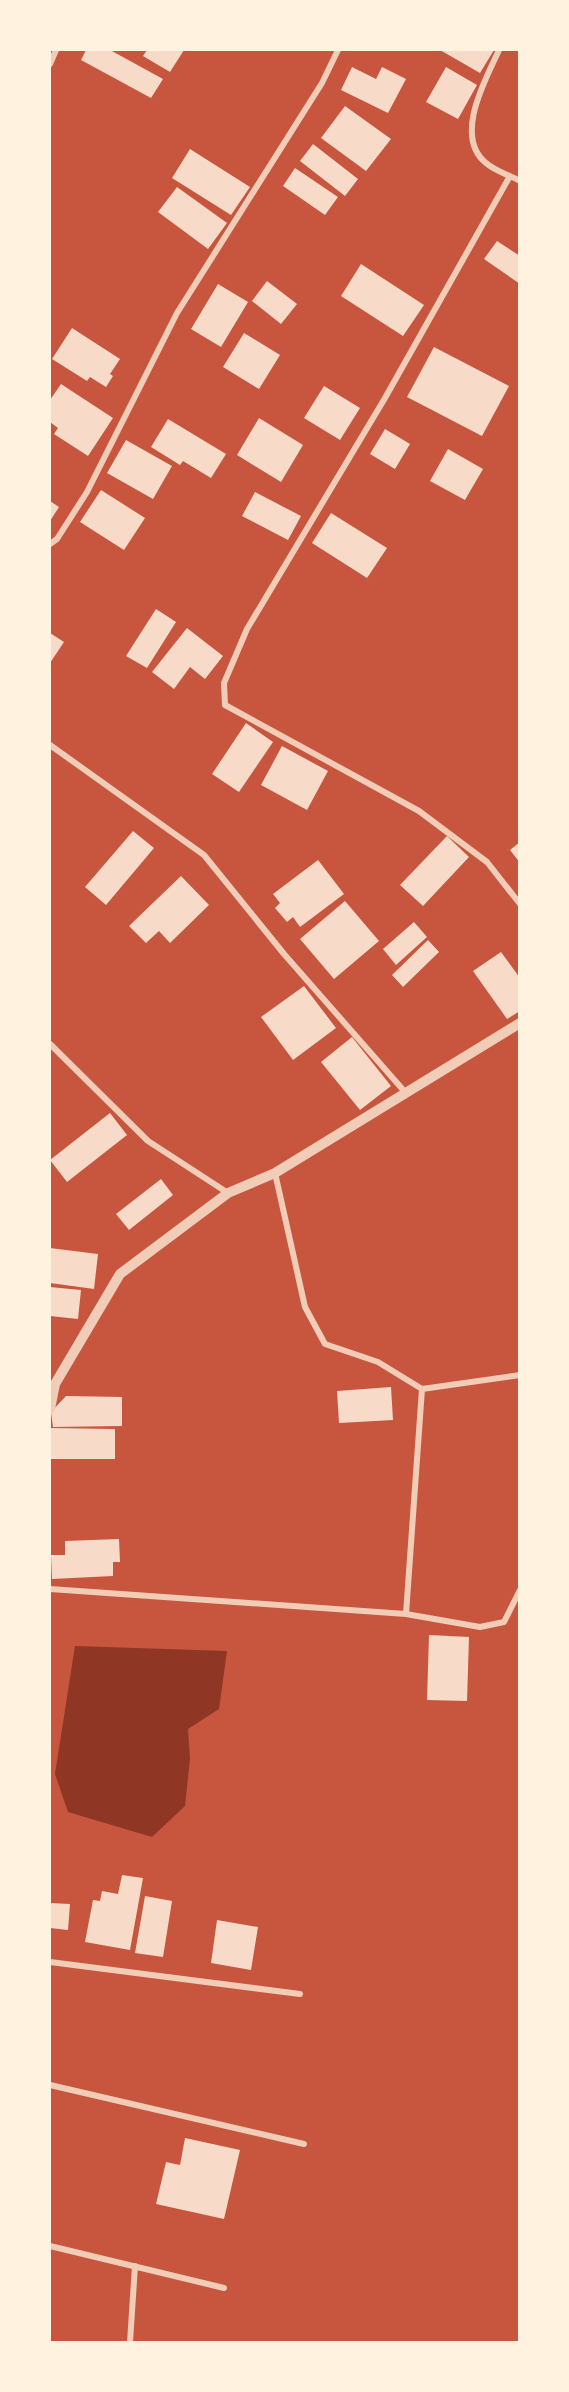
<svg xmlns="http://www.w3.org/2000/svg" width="569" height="2392" viewBox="0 0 569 2392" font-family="'IBM Plex Sans',sans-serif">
	<rect width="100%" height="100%" fill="#c8553d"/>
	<path fill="#8f3625" d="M 75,1646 L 227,1651 L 219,1709 L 188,1729 L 190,1759 L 185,1806 L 152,1837 L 68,1812 L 55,1774 Z"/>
	<path fill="#f7dbc8" d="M 86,50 L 110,50 L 163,79 L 151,98 L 81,60 Z
		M 147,50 L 184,50 L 170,72 L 143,56 Z
		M 440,50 L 494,50 L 480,73 Z
		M 352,67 L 376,79 L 382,67 L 406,79 L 388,113 L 341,90 Z
		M 446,67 L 477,85 L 458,119 L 426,102 Z
		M 345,106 L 391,139 L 366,171 L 321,138 Z
		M 313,144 L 358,179 L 345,196 L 300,161 Z
		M 190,149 L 250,187 L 231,215 L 172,178 Z
		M 295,168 L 338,197 L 325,215 L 283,186 Z
		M 177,187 L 227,223 L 208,249 L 158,212 Z
		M 497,241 L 520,256 L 520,284 L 484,259 Z
		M 361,264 L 424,305 L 403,336 L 341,296 Z
		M 267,281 L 297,304 L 281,324 L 252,301 Z
		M 218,284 L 248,302 L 221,347 L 191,329 Z
		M 72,328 L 120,359 L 110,374 L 113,376 L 106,387 L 90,377 L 87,381 L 52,359 Z
		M 244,333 L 280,355 L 259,389 L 223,367 Z
		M 434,347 L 509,386 L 482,436 L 407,397 Z
		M 61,384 L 113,418 L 88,456 L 54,434 L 58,428 L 50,422 L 50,400 Z
		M 324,386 L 360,408 L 340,440 L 304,418 Z
		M 259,418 L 303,445 L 281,482 L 237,455 Z
		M 168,419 L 226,454 L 211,478 L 183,461 L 180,465 L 151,447 Z
		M 385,429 L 410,444 L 395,469 L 370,454 Z
		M 126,440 L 172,466 L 153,499 L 107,473 Z
		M 448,449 L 483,469 L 465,500 L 430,481 Z
		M 101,490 L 145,518 L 124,550 L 80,522 Z
		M 255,492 L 301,516 L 288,540 L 242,516 Z
		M 50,501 L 59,507 L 50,521 Z
		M 331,513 L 387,548 L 367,578 L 312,543 Z
		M 156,609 L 176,622 L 147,668 L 126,656 Z
		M 187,628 L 223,656 L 205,679 L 190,667 L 174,689 L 152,672 Z
		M 50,633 L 64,642 L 50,663 Z
		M 246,723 L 273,742 L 239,792 L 212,774 Z
		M 282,746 L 328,771 L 307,810 L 261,785 Z
		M 133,831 L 154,848 L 106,905 L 85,887 Z
		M 447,836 L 469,857 L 423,906 L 400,885 Z
		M 520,842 L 520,863 L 510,850 Z
		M 318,860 L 344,894 L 300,927 L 293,917 L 287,922 L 275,908 L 280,903 L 273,894 Z
		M 181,876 L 209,905 L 170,943 L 159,931 L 146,943 L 129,926 Z
		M 345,901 L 379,941 L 334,979 L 300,939 Z
		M 414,922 L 427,937 L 396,965 L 383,949 Z
		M 428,940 L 439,952 L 403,987 L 392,975 Z
		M 501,952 L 520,978 L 520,1011 L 507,1019 L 473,971 Z
		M 304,986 L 336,1028 L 293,1060 L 261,1017 Z
		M 352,1037 L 391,1086 L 360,1110 L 321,1062 Z
		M 110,1113 L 127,1135 L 67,1182 L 50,1160 Z
		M 161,1179 L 173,1195 L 129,1230 L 116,1214 Z
		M 50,1248 L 98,1254 L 94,1289 L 50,1283 Z
		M 50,1287 L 81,1290 L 78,1319 L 50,1316 Z
		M 391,1387 L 393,1420 L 339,1423 L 337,1391 Z
		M 66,1396 L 122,1397 L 122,1426 L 53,1427 L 51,1412 Z
		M 50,1428 L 115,1429 L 115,1459 L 50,1459 Z
		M 119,1539 L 120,1562 L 113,1562 L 113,1576 L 52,1579 L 51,1555 L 65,1555 L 65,1541 Z
		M 429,1635 L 469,1637 L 467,1701 L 427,1700 Z
		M 122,1875 L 143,1878 L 130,1950 L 85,1942 L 93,1900 L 100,1901 L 102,1891 L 118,1894 Z
		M 145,1896 L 172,1901 L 163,1957 L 135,1953 Z
		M 50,1903 L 70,1904 L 68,1930 L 50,1928 Z
		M 217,1920 L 258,1927 L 251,1970 L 211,1963 Z
		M 185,2138 L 240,2150 L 224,2219 L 156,2204 L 166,2162 L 180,2165 Z"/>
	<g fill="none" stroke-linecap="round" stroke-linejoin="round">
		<path stroke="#f1ccb7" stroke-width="6" d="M 499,50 C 486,79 453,136 486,163 C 495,171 509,175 520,181
			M 50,64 L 56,50
			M 510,176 L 385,398 L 247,629 L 224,683 L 225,705 L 419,811 L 487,862 L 520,904
			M 50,544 L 57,539 L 87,492 L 177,313 L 322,83 L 338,50
			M 50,745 L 204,855 L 284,954 L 405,1092
			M 50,1044 L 148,1141 L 228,1193
			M 275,1173 L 305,1307 L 325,1344 L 378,1362 L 422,1389
			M 50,1589 L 406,1614 L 422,1389 L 520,1375
			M 406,1614 L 480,1627 L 504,1622 L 520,1590
			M 50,1962 L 300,1994
			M 50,2085 L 304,2144
			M 50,2246 L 224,2288
			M 130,2342 L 135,2266"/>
		<path stroke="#f1ccb7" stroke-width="10" d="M 50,1409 L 55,1384 L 120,1274 L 228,1193 L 275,1173 L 520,1023"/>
	</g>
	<rect width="569" height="2392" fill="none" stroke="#fff3e0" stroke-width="102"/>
</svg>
